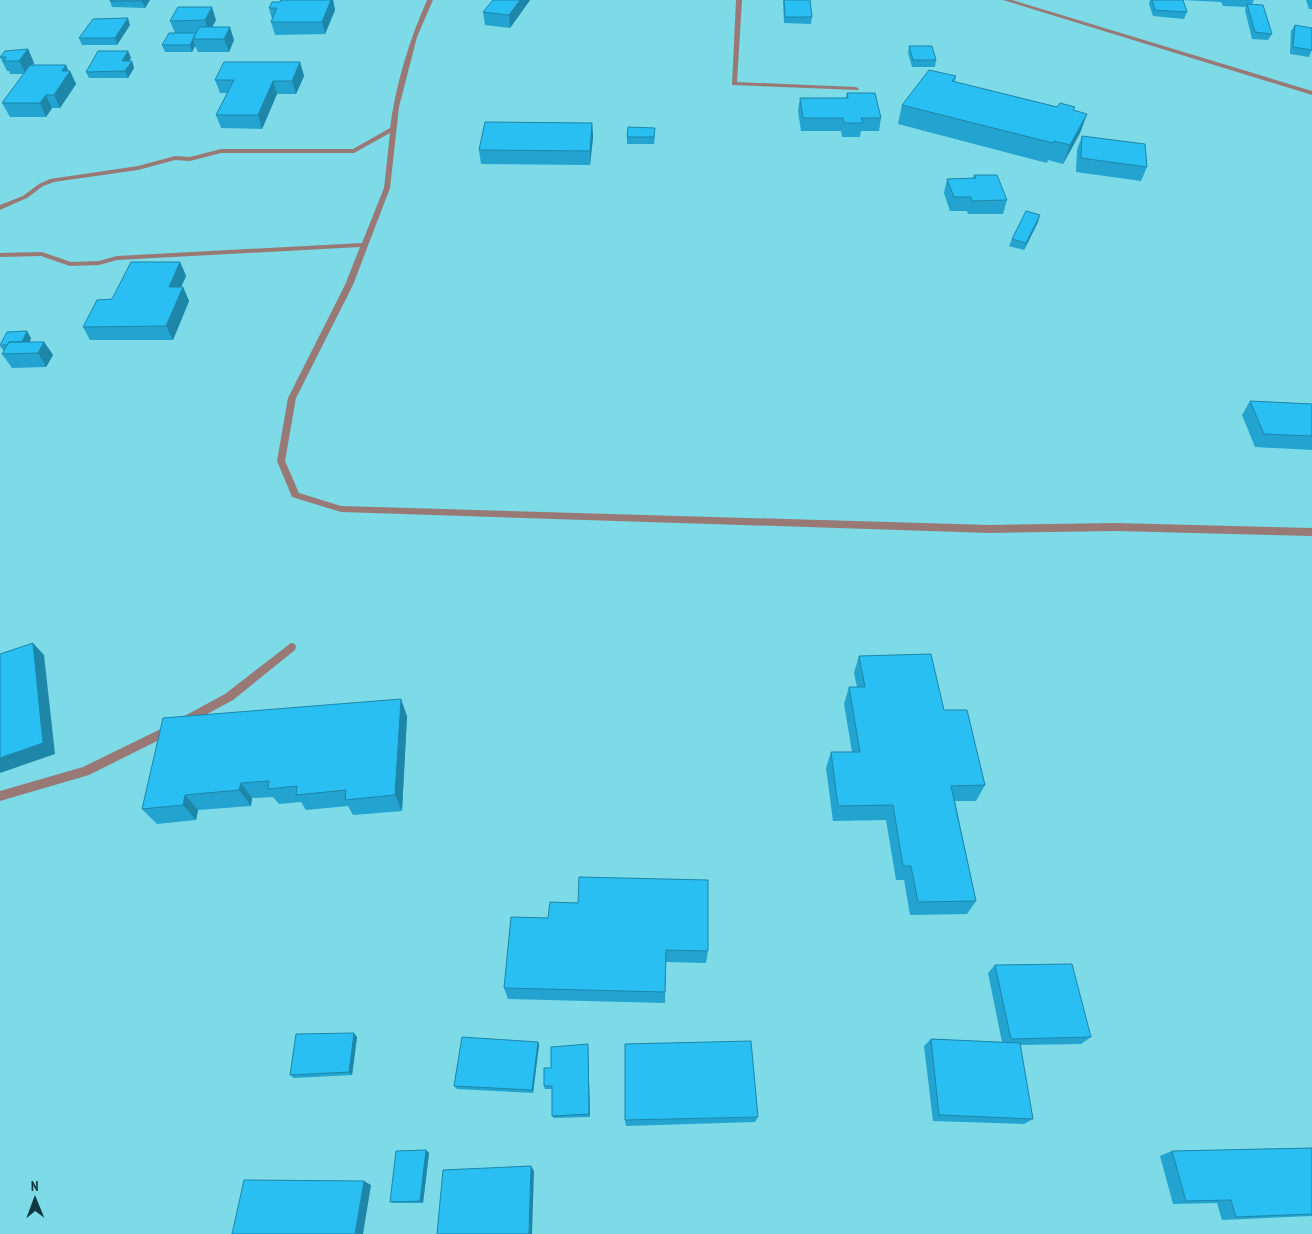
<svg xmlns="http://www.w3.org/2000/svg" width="1312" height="1234" viewBox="0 0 1312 1234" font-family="'PT Sans Narrow',sans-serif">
	<rect width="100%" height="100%" fill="#7ddae7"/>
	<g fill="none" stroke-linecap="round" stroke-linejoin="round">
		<path fill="#997975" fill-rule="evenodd" d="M 427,0 L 433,0 L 417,37 L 399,107 L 390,188 L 353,285 L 296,398 L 285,461 L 299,493 L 341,506 L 990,525 L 1115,523 L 1312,528 L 1312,536 L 1115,531 L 990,533 L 341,512 L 292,497 L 277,461 L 288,398 L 345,285 L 360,247 L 117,260 L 99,265 L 70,266 L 41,256 L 0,257 L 0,253 L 42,252 L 71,262 L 99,261 L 117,256 L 362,243 L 384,188 L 390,133 L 354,153 L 221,153 L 190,161 L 175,160 L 138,170 L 54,182 L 43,186 L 27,198 L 2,209 L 0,210 L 0,205 L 23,196 L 39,184 L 50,179 L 138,166 L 175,156 L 190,157 L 221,149 L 353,149 L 390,128 C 396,83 409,41 427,0 Z
			M 736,0 L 742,0 L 737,82 L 856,87 L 859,89 L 858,90 L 732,85 Z
			M 1003,0 L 1012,0 L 1312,91 L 1312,95 Z
			M 291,643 L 295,644 L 296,647 L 295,650 L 233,700 L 187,725 L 183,727 L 179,725 L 178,722 L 179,719 L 225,694 Z
			M 171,724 L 175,726 L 176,729 L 175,732 L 89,775 L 0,801 L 0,791 L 83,767 Z"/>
	</g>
	<path fill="#23a4d0" d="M 150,0 L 145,8 L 112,7 L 110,1 Z
		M 281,0 L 333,0 L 335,10 L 325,34 L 275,35 L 271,22 L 272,19 L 269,8 L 280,2 Z
		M 530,0 L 510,28 L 485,25 L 483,12 Z
		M 783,0 L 812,17 L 811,24 L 784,23 Z
		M 1150,0 L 1254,0 L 1252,4 L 1272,34 L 1268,40 L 1252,39 L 1245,10 L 1246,7 L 1223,6 L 1221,2 L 1183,0 L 1187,12 L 1184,19 L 1153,16 L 1149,4 Z
		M 1306,0 L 1312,0 L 1312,9 L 1309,9 Z
		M 216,20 L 212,27 L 234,40 L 229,52 L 198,52 L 195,46 L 192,52 L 165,52 L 162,45 L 175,33 L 170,21 Z
		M 130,25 L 117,45 L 82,45 L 79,38 Z
		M 1295,25 L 1312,50 L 1309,57 L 1290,54 L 1291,31 Z
		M 909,46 L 936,60 L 935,67 L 912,67 L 908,53 Z
		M 28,49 L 34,63 L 32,65 L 66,65 L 68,71 L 70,71 L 76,84 L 60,108 L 52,108 L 46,117 L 10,117 L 2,103 L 24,74 L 10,74 L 9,71 L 7,71 L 0,57 Z
		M 128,51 L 131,58 L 129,61 L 132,61 L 134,68 L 128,78 L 89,78 L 86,72 Z
		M 300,62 L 304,76 L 296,94 L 277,94 L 262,129 L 221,128 L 216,115 L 227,93 L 220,93 L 215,80 Z
		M 956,76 L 955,82 L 1087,114 L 1080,133 L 1063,164 L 1048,160 L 1047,163 L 898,124 L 902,105 Z
		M 847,93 L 881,118 L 879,131 L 861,131 L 860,137 L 842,137 L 841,131 L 801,131 L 798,111 L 800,98 L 846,98 Z
		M 592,123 L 593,137 L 590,165 L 481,164 L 479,150 Z
		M 655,135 L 654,144 L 627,144 L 627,137 Z
		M 1082,136 L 1147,167 L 1141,181 L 1076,172 L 1077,150 Z
		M 974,175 L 1007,200 L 1003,214 L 968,214 L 967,211 L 950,211 L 944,193 L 947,179 L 973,178 Z
		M 1038,222 L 1024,250 L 1009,246 L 1012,239 Z
		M 180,262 L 186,276 L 181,287 L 183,287 L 189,301 L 173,340 L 90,340 L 83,327 L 112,299 Z
		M 31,338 L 30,342 L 44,342 L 53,355 L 46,367 L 12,368 L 2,354 L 4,351 L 0,346 Z
		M 1250,401 L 1312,404 L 1312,450 L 1255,447 L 1242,415 Z
		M 859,656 L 944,710 L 985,785 L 976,801 L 955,801 L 976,901 L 967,914 L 910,915 L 904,880 L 896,880 L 886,820 L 833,821 L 826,768 L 831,752 L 852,752 L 844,704 L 849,687 L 857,687 L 854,673 Z
		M 407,716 L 402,811 L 353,815 L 348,806 L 306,810 L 301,802 L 279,804 L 273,797 L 252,798 L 251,806 L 198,810 L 196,820 L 157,824 L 142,809 Z
		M 511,917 L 708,951 L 706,963 L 666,962 L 665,1003 L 508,999 L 504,988 Z
		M 995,965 L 1091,1037 L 1081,1044 L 1020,1045 L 1033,1119 L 1024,1124 L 933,1121 L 924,1046 L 931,1039 L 1002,1042 L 988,973 Z
		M 357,1037 L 352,1075 L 294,1078 L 290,1075 Z
		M 538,1042 L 539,1045 L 533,1093 L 457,1089 L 454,1086 Z
		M 588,1044 L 588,1047 L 590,1117 L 554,1118 L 552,1116 L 552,1089 L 545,1089 L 544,1086 L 551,1068 Z
		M 758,1117 L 755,1122 L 626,1126 L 625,1120 Z
		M 1312,1148 L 1312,1216 L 1222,1220 L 1217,1203 L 1173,1204 L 1160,1156 L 1172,1151 Z
		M 426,1150 L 429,1153 L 423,1203 L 394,1203 L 390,1202 Z"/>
	<path fill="#1d86a9" d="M 143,0 L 150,0 L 145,8 L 142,1 Z
		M 331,0 L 333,0 L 335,10 L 325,34 L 322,22 Z
		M 520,0 L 530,0 L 510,28 L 509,15 Z
		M 212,7 L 216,20 L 209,33 L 205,20 Z
		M 128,18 L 130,25 L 117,45 L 115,38 Z
		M 230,27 L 234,40 L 229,52 L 224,39 Z
		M 193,39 L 195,46 L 192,52 L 190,45 Z
		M 28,49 L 34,63 L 26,74 L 19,61 Z
		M 128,51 L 131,58 L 125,68 L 122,61 Z
		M 132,61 L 134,68 L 128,78 L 125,71 Z
		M 300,62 L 304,76 L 296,94 L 292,81 Z
		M 66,65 L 69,72 L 70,71 L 76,84 L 60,108 L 54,95 L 62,71 Z
		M 273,81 L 277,94 L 262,129 L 258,115 Z
		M 46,95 L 52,108 L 46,117 L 40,103 Z
		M 1087,114 L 1080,133 L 1063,164 L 1070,145 Z
		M 592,123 L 593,137 L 590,165 L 590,151 Z
		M 1040,215 L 1038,222 L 1024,250 L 1026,243 Z
		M 180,262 L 186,276 L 175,301 L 169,287 Z
		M 183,287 L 189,301 L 173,340 L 166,326 Z
		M 27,331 L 31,338 L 25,352 L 20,345 Z
		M 44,342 L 53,355 L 46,367 L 38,353 Z
		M 33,643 L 44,655 L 55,754 L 0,773 L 0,758 Z
		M 401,699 L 407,716 L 402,811 L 395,795 Z
		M 241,783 L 252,798 L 251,806 L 239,790 Z
		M 185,795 L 198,810 L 196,820 L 183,805 Z
		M 354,1033 L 357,1037 L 352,1075 L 349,1072 Z
		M 538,1042 L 539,1045 L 533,1093 L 532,1090 Z
		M 588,1044 L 588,1047 L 590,1117 L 589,1114 Z
		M 426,1150 L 429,1153 L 423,1203 L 420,1201 Z
		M 531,1166 L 534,1171 L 532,1234 L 529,1234 Z
		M 364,1181 L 371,1185 L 363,1234 L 355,1234 Z"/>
	<path fill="#29bff2" stroke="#1d86a9" d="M 110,0 L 143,0 L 142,1 L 110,1 Z
		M 281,0 L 331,0 L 322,22 L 271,22 L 277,8 L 269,8 L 272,2 L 280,2 Z
		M 493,0 L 520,0 L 509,15 L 483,12 Z
		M 784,0 L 810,0 L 812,17 L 785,17 Z
		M 1152,0 L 1183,0 L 1187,12 L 1155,10 Z
		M 1247,4 L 1263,5 L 1272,34 L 1255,32 Z
		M 178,7 L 212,7 L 205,20 L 170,21 Z
		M 128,18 L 115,38 L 79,38 L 93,19 Z
		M 1295,25 L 1312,28 L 1312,50 L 1293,47 Z
		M 199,27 L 230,27 L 224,39 L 193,39 Z
		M 169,33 L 196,33 L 190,45 L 162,45 Z
		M 909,46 L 932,46 L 936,60 L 913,60 Z
		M 28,49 L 19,61 L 4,61 L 6,57 L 0,57 L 5,51 Z
		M 98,51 L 128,51 L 122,61 L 132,61 L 125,71 L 86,72 Z
		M 224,62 L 300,62 L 292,81 L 273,81 L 258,115 L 216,115 L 234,80 L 215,80 Z
		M 30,65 L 66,65 L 62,71 L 70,71 L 54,95 L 46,95 L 40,103 L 2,103 Z
		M 929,70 L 956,76 L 952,81 L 1057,107 L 1060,103 L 1075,107 L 1073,110 L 1087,114 L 1070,145 L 1054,141 L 1053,143 L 902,105 Z
		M 847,93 L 875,93 L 881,118 L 861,118 L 863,123 L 844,123 L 843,118 L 803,118 L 800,98 L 848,98 Z
		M 485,122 L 592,123 L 590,151 L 479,150 Z
		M 628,127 L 655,128 L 654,137 L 627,137 Z
		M 1082,136 L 1145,144 L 1147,167 L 1081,158 Z
		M 974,175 L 997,175 L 1007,200 L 972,201 L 971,197 L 954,197 L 947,179 L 976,178 Z
		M 1026,211 L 1040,215 L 1026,243 L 1012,239 Z
		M 131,262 L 180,262 L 169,287 L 183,287 L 166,326 L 83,327 L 97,300 L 112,299 Z
		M 27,331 L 22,342 L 9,342 L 7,345 L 0,345 L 7,332 Z
		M 9,342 L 44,342 L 38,353 L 2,354 Z
		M 1250,401 L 1312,404 L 1312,436 L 1264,434 Z
		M 33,643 L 43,743 L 0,758 L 0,654 Z
		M 931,654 L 944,710 L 967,710 L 985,785 L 951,786 L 976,901 L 918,902 L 911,866 L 903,866 L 893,805 L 838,806 L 831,752 L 860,752 L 849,687 L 865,687 L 859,656 Z
		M 401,699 L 395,795 L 345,800 L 346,790 L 296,795 L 297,786 L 268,789 L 269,781 L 241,783 L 239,790 L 185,795 L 183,805 L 142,809 L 163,718 Z
		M 579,877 L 708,880 L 708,951 L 666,950 L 665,992 L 504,988 L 511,917 L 548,918 L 550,902 L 578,903 Z
		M 1072,964 L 1091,1037 L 1011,1039 L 995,965 Z
		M 354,1033 L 349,1072 L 290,1075 L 296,1034 Z
		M 462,1037 L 538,1042 L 532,1090 L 454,1086 Z
		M 931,1039 L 1020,1043 L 1033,1119 L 939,1115 Z
		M 751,1041 L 758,1117 L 625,1120 L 625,1044 Z
		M 588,1044 L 589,1114 L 552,1116 L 552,1086 L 544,1086 L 544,1068 L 551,1068 L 551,1047 Z
		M 1312,1148 L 1312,1214 L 1236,1217 L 1231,1200 L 1186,1201 L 1172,1151 Z
		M 426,1150 L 420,1201 L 390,1202 L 396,1151 Z
		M 531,1166 L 529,1234 L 437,1234 L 443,1170 Z
		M 244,1180 L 364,1181 L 355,1234 L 232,1234 Z"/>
	<g transform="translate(35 1199) rotate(359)" stroke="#7ddae7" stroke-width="4" paint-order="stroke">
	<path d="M0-4L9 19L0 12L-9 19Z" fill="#10383e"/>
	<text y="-8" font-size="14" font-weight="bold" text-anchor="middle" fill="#10383e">N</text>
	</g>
</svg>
